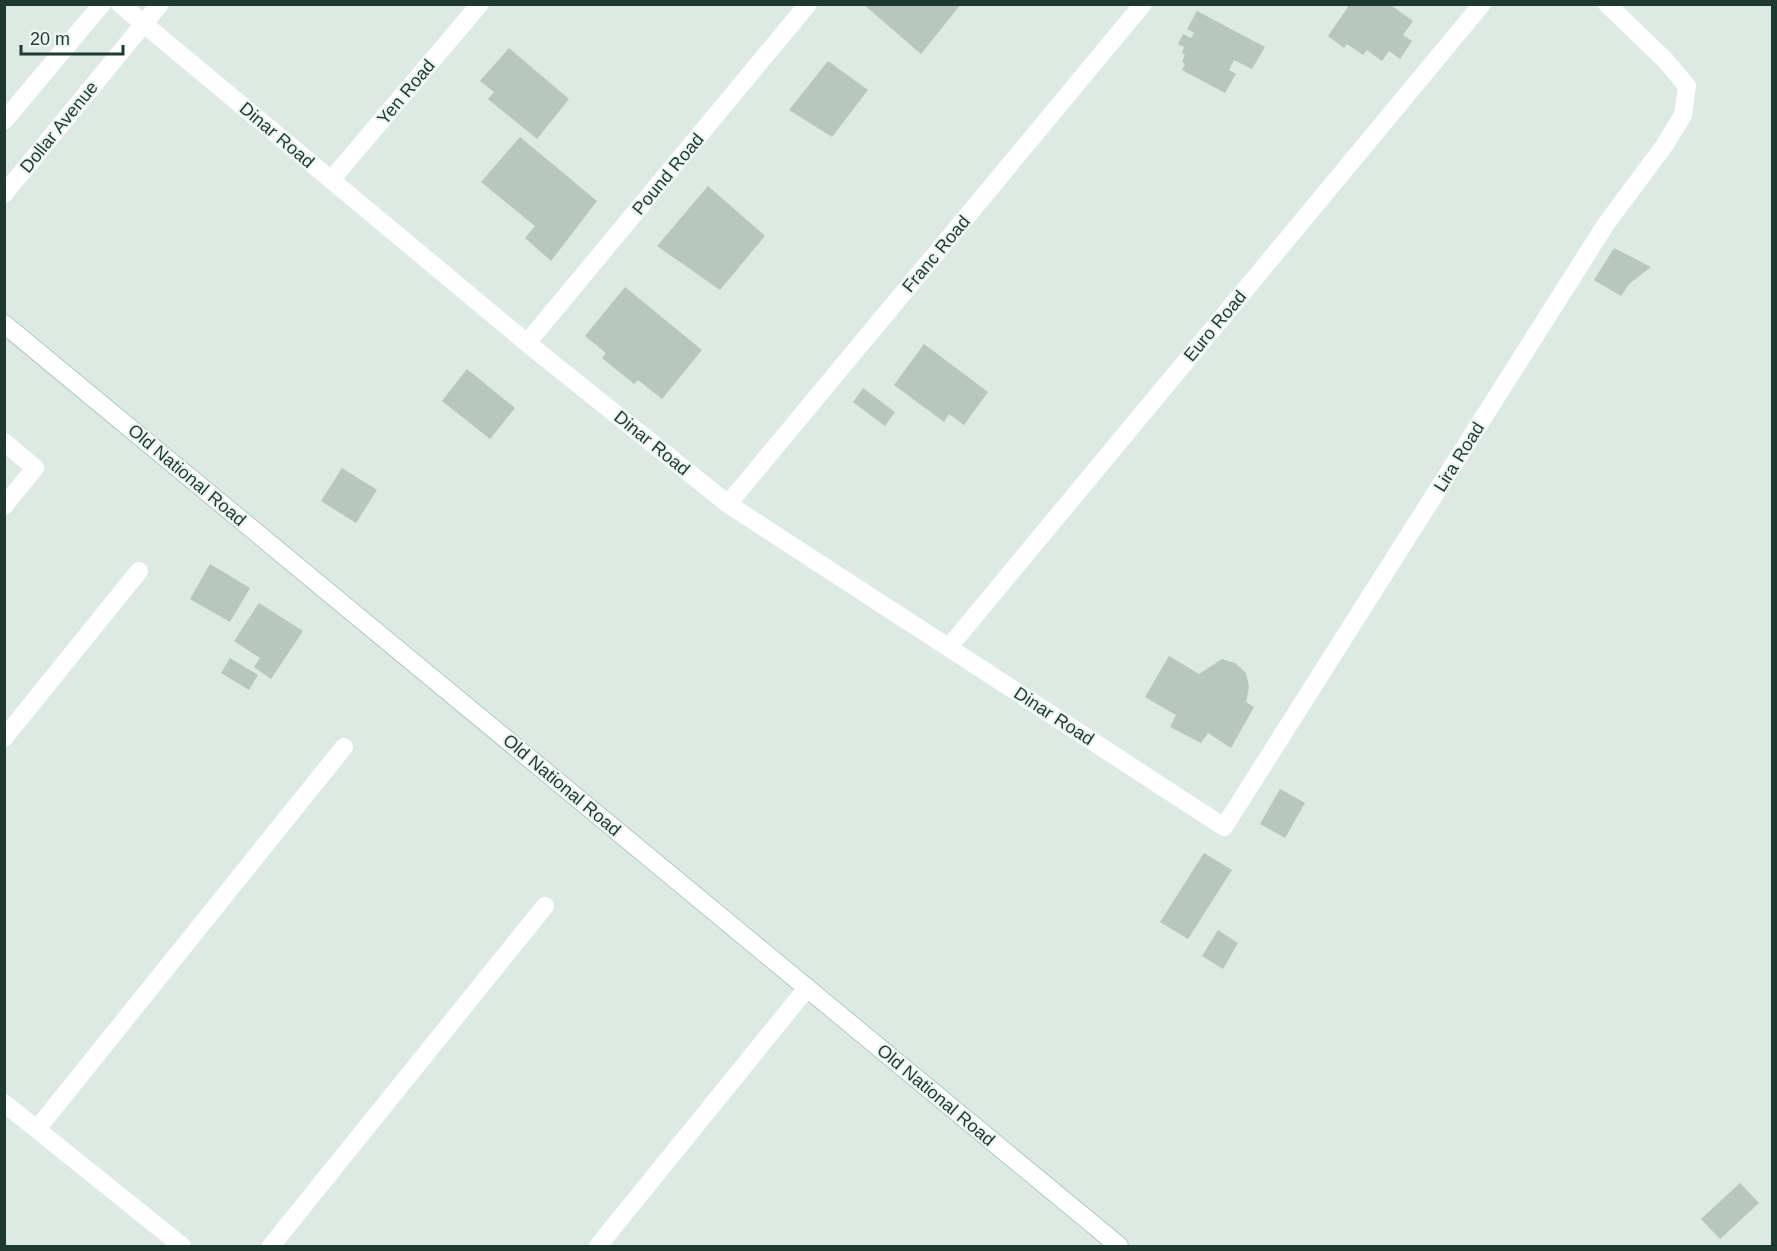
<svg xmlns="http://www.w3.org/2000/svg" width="1777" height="1251" viewBox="0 0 1777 1251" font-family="Arial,sans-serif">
	<rect width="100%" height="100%" fill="#dceae3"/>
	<path fill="#b5c7be" d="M 863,4 L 961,4 L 921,54 Z
		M 1344,4 L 1389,4 L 1413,21 L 1403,35 L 1412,41 L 1400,59 L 1389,51 L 1382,61 L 1367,50 L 1363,55 L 1347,44 L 1344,48 L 1328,36 L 1348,7 Z
		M 1197,11 L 1265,47 L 1252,69 L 1234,60 L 1229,70 L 1236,74 L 1225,93 L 1182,70 L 1185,64 L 1182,62 L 1185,55 L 1182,53 L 1184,47 L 1178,44 L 1183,34 L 1191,38 L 1194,33 L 1187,29 Z
		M 509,48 L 569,99 L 537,139 L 488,99 L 494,92 L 480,81 Z
		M 828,61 L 868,90 L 832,137 L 789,110 Z
		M 520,137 L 597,201 L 551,261 L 525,238 L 535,226 L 481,182 Z
		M 708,186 L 765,236 L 720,290 L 657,246 Z
		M 1614,248 L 1651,267 L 1629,284 L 1621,296 L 1594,280 Z
		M 625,287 L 702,350 L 662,399 L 638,380 L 634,384 L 602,358 L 606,353 L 585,336 Z
		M 924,344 L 988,392 L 964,425 L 949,414 L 944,422 L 894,385 Z
		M 467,369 L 515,408 L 490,439 L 442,401 Z
		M 863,388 L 895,412 L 885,426 L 853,402 Z
		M 342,468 L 377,490 L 356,523 L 321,501 Z
		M 210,564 L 250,588 L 230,622 L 190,599 Z
		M 259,603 L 303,631 L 271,679 L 254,667 L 260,658 L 234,641 Z
		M 1169,656 L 1199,674 L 1222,659 L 1235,663 L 1246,673 L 1249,687 L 1246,702 L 1254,707 L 1231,748 L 1208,733 L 1201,743 L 1170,727 L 1176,715 L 1145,697 Z
		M 230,658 L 258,675 L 249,690 L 221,673 Z
		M 1280,789 L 1305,803 L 1285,838 L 1260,824 Z
		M 1204,853 L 1232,870 L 1188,939 L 1160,922 Z
		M 1218,930 L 1238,943 L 1223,969 L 1202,956 Z
		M 1740,1183 L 1759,1203 L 1720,1239 L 1701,1219 Z"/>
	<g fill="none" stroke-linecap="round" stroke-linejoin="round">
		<g stroke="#afcabe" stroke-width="20">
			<path id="secondary" d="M 4,324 L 1119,1246"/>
		</g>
		<path stroke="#fff" stroke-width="18" d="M 120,4 L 527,343 L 728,504 L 1224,827 L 1606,224 L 1664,146 L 1683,115 L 1687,86 L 1665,60 L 1607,4
			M 4,121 L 102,4
			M 331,180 L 480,4
			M 4,194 L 160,4
			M 527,343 L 808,4
			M 4,442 L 35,468 L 4,506
			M 728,504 L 1143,4
			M 949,647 L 1482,4
			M 4,738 L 139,571
			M 4,1103 L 182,1246
			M 37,1129 L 344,747
			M 271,1246 L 545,906
			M 598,1246 L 807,988"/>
		<use href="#secondary" stroke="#fff" stroke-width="18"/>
	</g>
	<g text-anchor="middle" stroke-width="4.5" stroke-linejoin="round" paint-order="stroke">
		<g font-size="18" fill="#1e3930" stroke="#edf6f1">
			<text transform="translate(406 92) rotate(-50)" y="6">Yen Road</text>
			<text transform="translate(59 127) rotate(-51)" y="6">Dollar Avenue</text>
			<text transform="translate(277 135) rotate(40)" y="6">Dinar Road</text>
			<text transform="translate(668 174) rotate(-50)" y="6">Pound Road</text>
			<text transform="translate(936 254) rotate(-50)" y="6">Franc Road</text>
			<text transform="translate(1215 326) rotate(-50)" y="6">Euro Road</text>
			<text transform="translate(652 443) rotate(39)" y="6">Dinar Road</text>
			<text transform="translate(1459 457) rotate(-58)" y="6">Lira Road</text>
			<text transform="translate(187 475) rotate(40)" y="6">Old National Road</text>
			<text transform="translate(1054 716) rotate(33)" y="6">Dinar Road</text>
			<text transform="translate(562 785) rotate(40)" y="6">Old National Road</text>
			<text transform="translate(936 1095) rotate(40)" y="6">Old National Road</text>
		</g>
	</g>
	<rect width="1777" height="1251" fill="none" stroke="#1e3930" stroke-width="12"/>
	<path d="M21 45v9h102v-9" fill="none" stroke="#1e3930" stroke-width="3"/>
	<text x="30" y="45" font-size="18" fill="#1e3930" stroke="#edf6f1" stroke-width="4.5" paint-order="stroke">20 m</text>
</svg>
